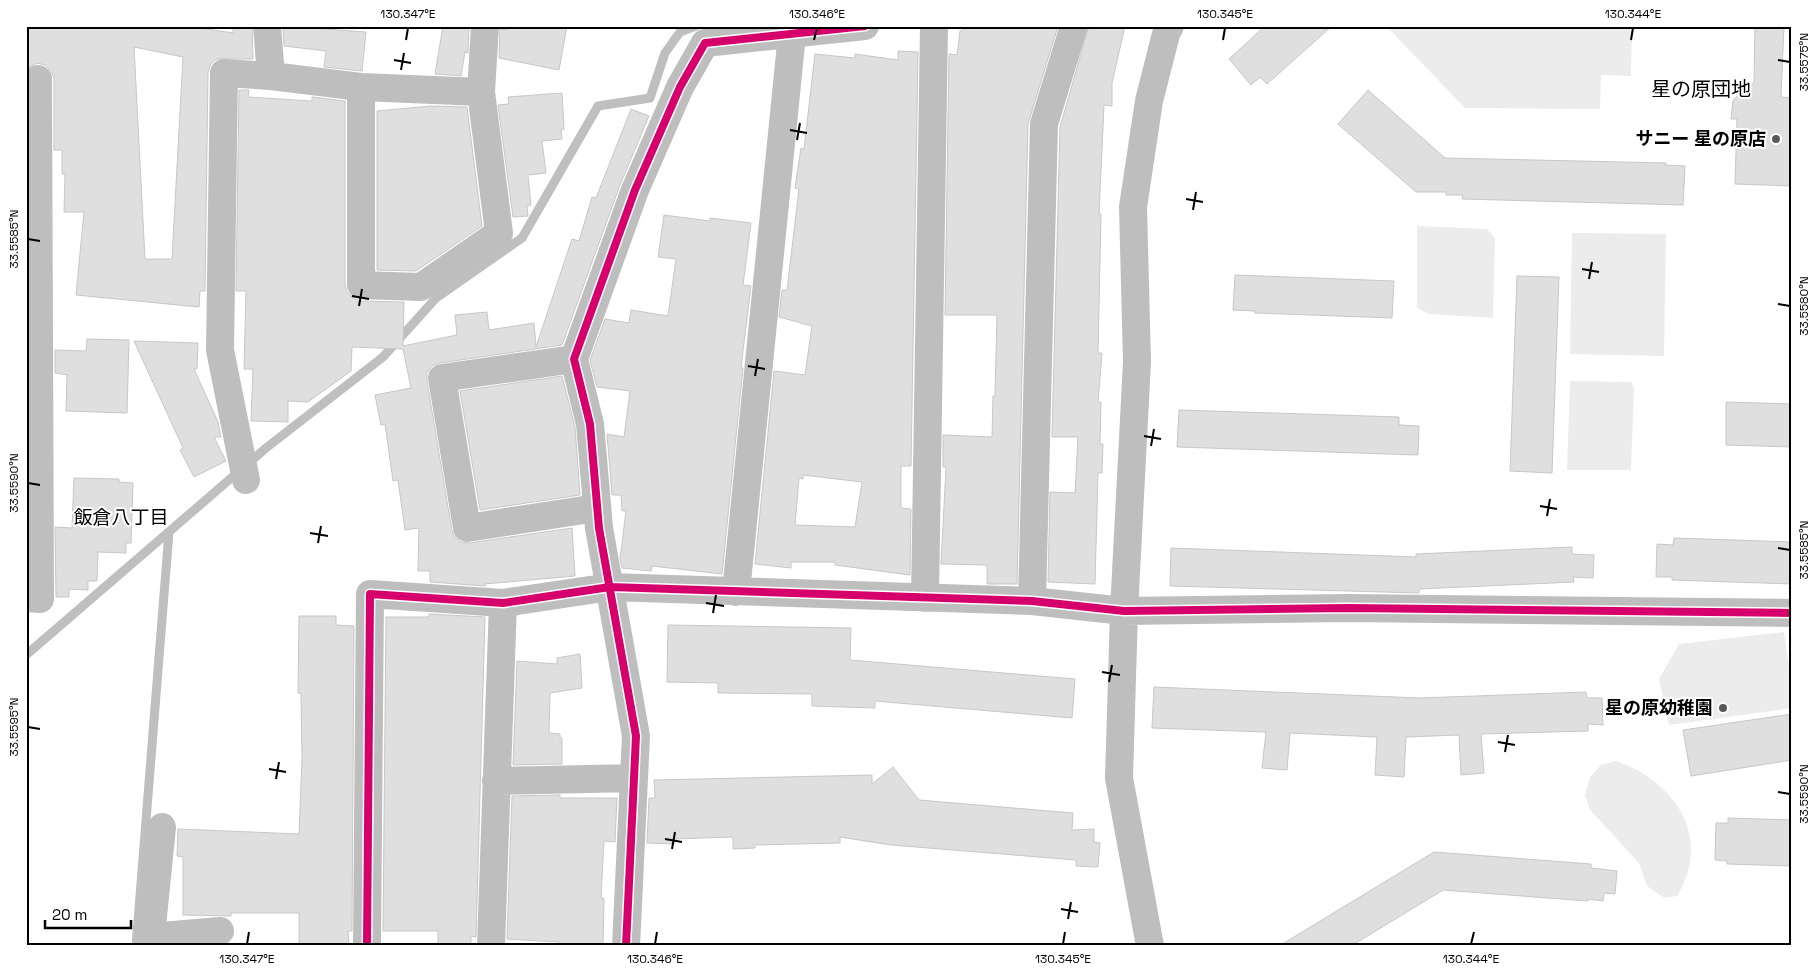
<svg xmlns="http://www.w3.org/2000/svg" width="1818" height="972" viewBox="0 0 1818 972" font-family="'Space Grotesk','Noto Sans JP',sans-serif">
	<rect width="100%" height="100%" fill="#fff"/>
	<path fill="#ececec" d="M 1386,26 L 1632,26 L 1631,76 L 1601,75 L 1600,109 L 1465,108 Z
		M 1417,226 L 1487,229 L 1495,238 L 1493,318 L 1429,314 L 1417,308 Z
		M 1572,233 L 1666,234 L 1664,356 L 1570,354 Z
		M 1570,381 L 1631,382 L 1634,388 L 1631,470 L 1567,470 Z
		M 1784,632 L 1792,688 L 1792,708 L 1669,725 L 1659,679 L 1679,644 Z
		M 1616,761 C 1675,781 1713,837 1677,896 L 1664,898 L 1647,886 L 1639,863 L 1590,810 L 1585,795 L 1590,777 L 1601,765 Z"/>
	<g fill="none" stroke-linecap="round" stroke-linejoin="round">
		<path stroke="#bfbfbf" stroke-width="9" d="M 26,655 L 266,448 L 383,357 L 436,298 L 522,238 L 598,106 L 650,98 L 665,53 L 680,32 L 696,26
			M 136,946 L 169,532"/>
	</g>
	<path fill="#dfdfdf" stroke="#c7c7c7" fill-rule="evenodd" d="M 26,26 L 187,26 L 233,33 L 233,26 L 252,26 L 253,59 L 217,59 L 211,64 L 208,72 L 205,291 L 200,291 L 199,307 L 76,295 L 84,212 L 64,212 L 65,174 L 62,174 L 62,150 L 54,150 L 54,78 L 51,71 L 45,65 L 37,63 L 26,69 ZM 134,47 L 183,57 L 172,259 L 145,259 Z
		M 283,26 L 366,32 L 362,71 L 324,67 L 326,51 L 284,46 Z
		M 443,26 L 469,26 L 468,53 L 465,52 L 461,76 L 435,74 Z
		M 508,26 L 567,26 L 559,70 L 499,58 L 500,29 L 507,30 Z
		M 971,26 L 1058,26 L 1028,124 L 1017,584 L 987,584 L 987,565 L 941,564 L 946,467 L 943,467 L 943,435 L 992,437 L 993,396 L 995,396 L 997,315 L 945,315 L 949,54 L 957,55 L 960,31 Z
		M 1089,26 L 1125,26 L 1112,83 L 1112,106 L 1104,105 L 1099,214 L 1101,214 L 1098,353 L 1102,353 L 1098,402 L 1101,402 L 1100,444 L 1103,444 L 1102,473 L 1098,473 L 1095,584 L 1048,582 L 1050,492 L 1075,493 L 1078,437 L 1052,437 L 1060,127 Z
		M 1265,26 L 1332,26 L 1267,84 L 1260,77 L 1251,85 L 1229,59 Z
		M 1755,26 L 1784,26 L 1781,97 L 1792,98 L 1792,186 L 1735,184 L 1737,119 L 1731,119 L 1733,100 L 1754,82 Z
		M 898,51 L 918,52 L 911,466 L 901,466 L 901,508 L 911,509 L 910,575 L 835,565 L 835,562 L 791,562 L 791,568 L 755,564 L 774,371 L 805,375 L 812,326 L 779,317 L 782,290 L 787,290 L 799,189 L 795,188 L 801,148 L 804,149 L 815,54 L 855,58 L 855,54 L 898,60 ZM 803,475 L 862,482 L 855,527 L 795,525 L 799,478 L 803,479 Z
		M 239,90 L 249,90 L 248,97 L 312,101 L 312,97 L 345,101 L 345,285 L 347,292 L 353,298 L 360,301 L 404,302 L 403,346 L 457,335 L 455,315 L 487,312 L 489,330 L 534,323 L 536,347 L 572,239 L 579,241 L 592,197 L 596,198 L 631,109 L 649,116 L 620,185 L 562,345 L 440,363 L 432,366 L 427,373 L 427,381 L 452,531 L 455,537 L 461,542 L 469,543 L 572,528 L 575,576 L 485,584 L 485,586 L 430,582 L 430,571 L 418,571 L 419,528 L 405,530 L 398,480 L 393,481 L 385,424 L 381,425 L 375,395 L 411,388 L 403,349 L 352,347 L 351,371 L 308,402 L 288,401 L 288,422 L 251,421 L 253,369 L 244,369 L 246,291 L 236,291 Z
		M 1368,90 L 1445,158 L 1666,163 L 1665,165 L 1685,166 L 1683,205 L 1462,199 L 1463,195 L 1446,195 L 1446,192 L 1416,192 L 1338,124 Z
		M 562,93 L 564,129 L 561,130 L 562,139 L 542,141 L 546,173 L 528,175 L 531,205 L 527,206 L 528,216 L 513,217 L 498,105 L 509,104 L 508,97 Z
		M 430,106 L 467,107 L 482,226 L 416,271 L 377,270 L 377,111 Z
		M 664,215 L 710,221 L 710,218 L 751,223 L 743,285 L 751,286 L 741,367 L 743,368 L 722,574 L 652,566 L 651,571 L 622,568 L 620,559 L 626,511 L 622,511 L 621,495 L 612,495 L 607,434 L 624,437 L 630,391 L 597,387 L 590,360 L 605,319 L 629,323 L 631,310 L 668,316 L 676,259 L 658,257 Z
		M 1235,275 L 1394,281 L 1392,318 L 1255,313 L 1255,311 L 1233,310 Z
		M 1517,276 L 1559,277 L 1552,473 L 1510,471 Z
		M 87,339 L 129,340 L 127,413 L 66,411 L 67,375 L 55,373 L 55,350 L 86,351 Z
		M 134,341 L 198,343 L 197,369 L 194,369 L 218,422 L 221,437 L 214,437 L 226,461 L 194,477 L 180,450 L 183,448 Z
		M 562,376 L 575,427 L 580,495 L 480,510 L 460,391 Z
		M 1726,402 L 1792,404 L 1792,447 L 1726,445 Z
		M 1179,410 L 1399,417 L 1399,425 L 1419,426 L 1418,455 L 1177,447 Z
		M 74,478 L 119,479 L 119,482 L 133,483 L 131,543 L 126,543 L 126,553 L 98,552 L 97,581 L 88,581 L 88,590 L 69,589 L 69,597 L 56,597 L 55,527 L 72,528 Z
		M 1674,538 L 1792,542 L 1792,584 L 1672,580 L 1672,577 L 1656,577 L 1657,544 L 1673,545 Z
		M 1572,547 L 1572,554 L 1594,555 L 1593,578 L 1573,577 L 1574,582 L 1419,589 L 1419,593 L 1170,586 L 1171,548 L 1416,557 L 1416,554 Z
		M 429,614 L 485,617 L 476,937 L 471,936 L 471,945 L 438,945 L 438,931 L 383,931 L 386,617 L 429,617 Z
		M 299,616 L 336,616 L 336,625 L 354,626 L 352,931 L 348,931 L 349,945 L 299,946 L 299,913 L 231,913 L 231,916 L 183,915 L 183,857 L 177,856 L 178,829 L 299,834 L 302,759 L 301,693 L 298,693 Z
		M 668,625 L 851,628 L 850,660 L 1075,679 L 1072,718 L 875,701 L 875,708 L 812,706 L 812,694 L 718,693 L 718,683 L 667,682 Z
		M 580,654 L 582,688 L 550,693 L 549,733 L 560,734 L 560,738 L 562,738 L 562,764 L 513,765 L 517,661 L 557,664 L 557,658 Z
		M 1154,687 L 1419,698 L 1586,692 L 1587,698 L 1602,698 L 1603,725 L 1588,724 L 1588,731 L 1481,734 L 1484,773 L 1461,775 L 1459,735 L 1406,737 L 1404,777 L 1375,775 L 1377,737 L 1290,733 L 1287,770 L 1262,768 L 1266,732 L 1152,728 Z
		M 1792,714 L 1792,760 L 1691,776 L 1683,730 Z
		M 893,767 L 919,800 L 1073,813 L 1072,830 L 1094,829 L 1094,842 L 1100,843 L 1098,867 L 1076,866 L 1076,860 L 891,845 L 840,837 L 840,843 L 755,845 L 755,848 L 733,849 L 733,837 L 674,839 L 674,844 L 647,843 L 649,798 L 655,798 L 654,780 L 872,775 L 872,784 Z
		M 560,795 L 560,798 L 617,798 L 615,842 L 604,841 L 601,898 L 604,898 L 603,946 L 559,946 L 559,942 L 507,939 L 512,796 Z
		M 1728,818 L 1792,820 L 1792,866 L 1727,864 L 1727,861 L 1715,860 L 1716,823 L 1728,823 Z
		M 1434,852 L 1591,864 L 1591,868 L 1617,871 L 1615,894 L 1604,893 L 1603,901 L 1588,899 L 1588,901 L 1443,890 L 1351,946 L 1279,946 Z"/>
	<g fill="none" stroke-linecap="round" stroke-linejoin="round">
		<path stroke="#bebebe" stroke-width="28" d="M 271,76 L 361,87
			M 481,92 L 361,87 L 361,285 L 421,287 L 499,233 L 481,92 L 485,26
			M 574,359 L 442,378 L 467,528 L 597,508
			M 246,480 L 220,350 L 224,73 L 271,76 L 267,26
			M 736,592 L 792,34
			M 26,598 L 40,599 L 38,79
			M 925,598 L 934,26
			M 1032,601 L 1044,124 L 1074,26
			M 496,781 L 634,778
			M 150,937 L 220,931
			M 491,945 L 503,603
			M 150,946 L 162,827
			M 367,946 L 370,594 L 503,603 L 610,587 L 1032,601 L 1124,611 L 1348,608 L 1792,613
			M 626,946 L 636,736 L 599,528 L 590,424 L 574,359 L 635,190 L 680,87 L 705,43 L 865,26
			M 1150,946 L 1119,778 L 1124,611 L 1137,362 L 1133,207 L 1149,101 L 1166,34 L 1170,26"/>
		<g stroke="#fff" stroke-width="11">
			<path id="cycleway" d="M 367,946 L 370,594 L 503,603 L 610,587 L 1032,601 L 1124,611 L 1348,608 L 1792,613
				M 626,946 L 636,736 L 599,528 L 590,424 L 574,359 L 635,190 L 680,87 L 705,43 L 865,26"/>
		</g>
		<use href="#cycleway" stroke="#d6006c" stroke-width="8"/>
	</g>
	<path fill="none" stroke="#000" stroke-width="2" d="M 406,40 L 408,28M 814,40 L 817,28M 1223,40 L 1225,28M 1631,40 L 1633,28M 394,60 L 411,63M 1778,60 L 1790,62M 401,70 L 404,53M 790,130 L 807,133M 797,140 L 800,123M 1186,199 L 1203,202M 1193,210 L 1196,192M 28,239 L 40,241M 1582,269 L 1599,272M 1589,279 L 1592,262M 352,296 L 369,299M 1778,304 L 1790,306M 359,306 L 362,289M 748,366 L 765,369M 755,376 L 758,359M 1144,436 L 1161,439M 1151,446 L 1154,429M 28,483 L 40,485M 1540,506 L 1557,509M 1547,516 L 1550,499M 310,533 L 328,536M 318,543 L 321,526M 1778,548 L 1790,550M 706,603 L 724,606M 713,613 L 716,595M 1102,672 L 1120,675M 1109,682 L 1112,665M 28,727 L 40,729M 1498,742 L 1515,745M 1505,752 L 1508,735M 269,769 L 286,772M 276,779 L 279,762M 1778,792 L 1790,794M 665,839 L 682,842M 672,849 L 675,832M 1061,909 L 1078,912M 1068,919 L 1071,902M 247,944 L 249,932M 655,944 L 657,932M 1063,944 L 1065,932M 1471,944 L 1474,932"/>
	<g fill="#595959" stroke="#fff" stroke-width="2">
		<circle cx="1776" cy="139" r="5"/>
		<circle cx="1723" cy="708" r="5"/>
	</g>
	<g text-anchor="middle" stroke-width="4" stroke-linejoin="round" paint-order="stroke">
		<g font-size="18" font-weight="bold" fill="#000" stroke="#fff" text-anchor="end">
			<text x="1766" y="145">サニー 星の原店</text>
			<text x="1713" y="714">星の原幼稚園</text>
		</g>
		<g font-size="19" fill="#000" stroke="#fff">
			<text x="121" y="524">飯倉八丁目</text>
		</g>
		<g font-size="20" fill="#000" stroke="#fff">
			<text x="1701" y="96">星の原団地</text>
		</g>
	</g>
	<rect width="1818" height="972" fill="none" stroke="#ffffff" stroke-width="55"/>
	<path d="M45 920v8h86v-8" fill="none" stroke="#000000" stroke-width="2.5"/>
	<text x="52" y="920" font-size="15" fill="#000000" stroke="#ffffff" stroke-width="4" paint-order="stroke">20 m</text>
	<rect x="28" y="28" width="1762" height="916" fill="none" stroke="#000" stroke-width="2"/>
	<g font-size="12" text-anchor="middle" fill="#000">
		<text x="408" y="18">130.347°E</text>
		<text x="817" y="18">130.346°E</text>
		<text x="1225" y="18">130.345°E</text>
		<text x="1633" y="18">130.344°E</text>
		<text transform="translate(1804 62) rotate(-90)" y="4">33.5575°N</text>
		<text transform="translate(14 239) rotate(-90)" y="4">33.5585°N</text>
		<text transform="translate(1804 306) rotate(-90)" y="4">33.5580°N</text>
		<text transform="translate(14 483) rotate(-90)" y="4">33.5590°N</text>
		<text transform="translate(1804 550) rotate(-90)" y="4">33.5585°N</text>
		<text transform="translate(14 727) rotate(-90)" y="4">33.5595°N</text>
		<text transform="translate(1804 794) rotate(-90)" y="4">33.5590°N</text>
		<text x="247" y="963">130.347°E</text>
		<text x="655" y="963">130.346°E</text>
		<text x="1063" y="963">130.345°E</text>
		<text x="1471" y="963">130.344°E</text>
	</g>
</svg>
